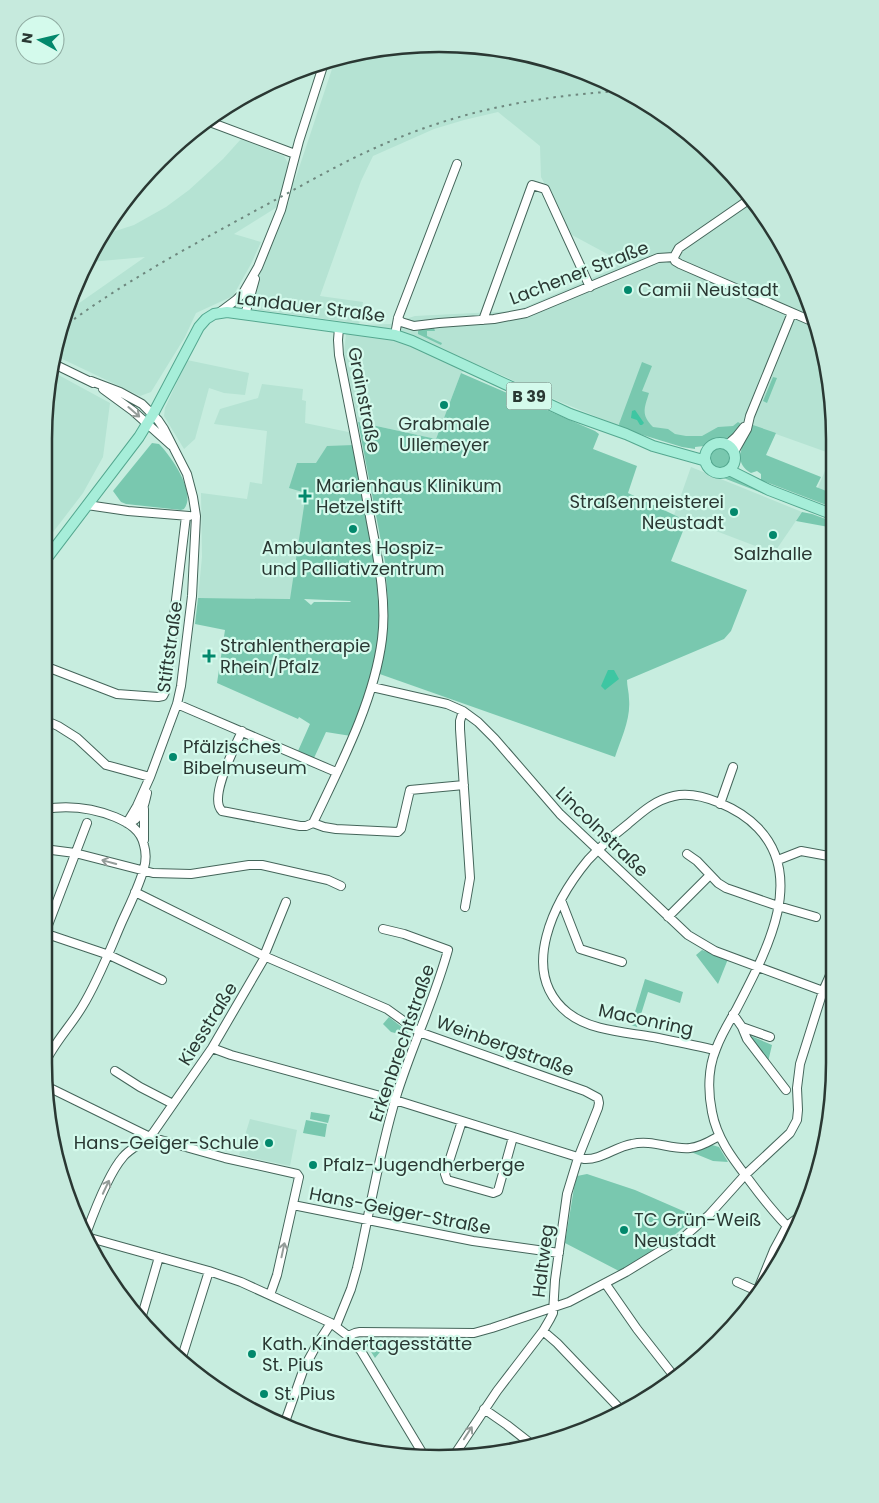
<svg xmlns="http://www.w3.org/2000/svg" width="879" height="1503" viewBox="0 0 879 1503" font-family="Poppins,sans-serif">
	<rect width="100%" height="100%" fill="#c7eddf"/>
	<path fill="#b5e3d3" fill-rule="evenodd" d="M 439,44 L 516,51 L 591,74 L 659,110 L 720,160 L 782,241 L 814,313 L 834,413 L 834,504 L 814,497 L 832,454 L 742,422 L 735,432 L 725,438 L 681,444 L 619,426 L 534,391 L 506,377 L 475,364 L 461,373 L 436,439 L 358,422 L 344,355 L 347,322 L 259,310 L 254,304 L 252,299 L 252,294 L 290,199 L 234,234 L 261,242 L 251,264 L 233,296 L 196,313 L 185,337 L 151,392 L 140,396 L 56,356 L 65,313 L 145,257 L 90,262 L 103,235 L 134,225 L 166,207 L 189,190 L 223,159 L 241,139 L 284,156 L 288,163 L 283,187 L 295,180 L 335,60 L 362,51 ZM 498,112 L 540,146 L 541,177 L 572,235 L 613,257 L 617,267 L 516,311 L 415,316 L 390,324 L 359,325 L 363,302 L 320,296 L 361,181 L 373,156 L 434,129 L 464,120 Z
		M 187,360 L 249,373 L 245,395 L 224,393 L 209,388 L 195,439 L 184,449 L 164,416 L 165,408 Z
		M 53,372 L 110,403 L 103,457 L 83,493 L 44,544 L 45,413 Z
		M 262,384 L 303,389 L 302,400 L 306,401 L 305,423 L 353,433 L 356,460 L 304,599 L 198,598 L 202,557 L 201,493 L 247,499 L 250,482 L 262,484 L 267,431 L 214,424 L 220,409 L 258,398 Z
		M 691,467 L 802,512 L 774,553 L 674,515 Z
		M 250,1119 L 297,1130 L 290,1166 L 239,1155 Z"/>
	<path fill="#79c8af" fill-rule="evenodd" d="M 434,328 L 435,331 L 427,331 L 427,336 L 442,343 L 441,345 L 418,334 L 418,331 L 421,329 Z
		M 642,362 L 652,366 L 642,391 L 649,393 C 644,409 641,415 653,427 L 668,429 L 675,434 L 686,436 L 702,436 L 718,427 L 733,426 L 738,422 L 741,424 L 732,436 L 727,438 L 715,439 L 704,446 L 695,447 L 695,449 L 682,447 L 620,428 L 619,424 Z
		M 461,373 L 595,431 L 599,434 L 593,449 L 637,466 L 628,493 L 687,521 L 671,561 L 747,590 L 731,631 L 724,639 L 627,680 C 627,686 629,693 629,699 C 631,719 621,739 615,757 L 374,672 L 351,736 L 326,732 L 314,758 L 298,751 L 310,724 L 299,717 L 298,719 L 217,683 L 225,630 L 195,624 L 198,598 L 290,599 L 306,493 L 289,488 L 297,463 L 316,463 L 327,446 L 354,445 L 376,564 L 378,602 L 388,604 L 385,562 L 358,422 L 436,439 ZM 304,599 L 350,601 L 351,602 L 314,602 L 311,605 Z
		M 773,377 L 777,378 L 767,403 L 763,401 Z
		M 753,425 L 776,433 L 766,455 L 821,477 L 816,487 L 834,494 L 834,508 L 761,480 L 761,474 L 757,471 L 751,473 C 730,461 745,441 753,425 Z
		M 152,443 L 159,444 C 171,456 197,493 184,509 L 181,510 L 126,504 L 121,502 L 113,491 Z
		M710 458a11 11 0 1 1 22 0a11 11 0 1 1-22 0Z
		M 731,474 L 770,496 L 721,477 L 723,475 Z
		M 802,512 L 812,514 L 834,522 L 834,528 L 796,521 Z
		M 702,950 L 728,959 L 718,984 L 696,955 Z
		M 645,979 L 683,992 L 680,1003 L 648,992 L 637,1027 L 631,1025 Z
		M 389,1017 L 408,1032 L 408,1036 L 391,1032 L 383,1024 Z
		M 749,1035 L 772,1045 L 768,1062 Z
		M 311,1112 L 330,1115 L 328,1123 L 310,1119 Z
		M 306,1120 L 327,1124 L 325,1137 L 303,1133 Z
		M 712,1145 L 719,1147 L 728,1162 L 713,1161 L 691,1152 Z
		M 587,1174 L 635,1190 L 697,1217 L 653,1252 L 619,1271 L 565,1243 L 574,1188 L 577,1176 Z
		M 390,1340 L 375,1358 L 364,1341 Z"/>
	<path fill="#3ec6a2" d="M 635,410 L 644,423 L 642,425 L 640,425 L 637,420 L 631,418 L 632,411 Z
		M 608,670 L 614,670 L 619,679 L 605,690 L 601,686 Z"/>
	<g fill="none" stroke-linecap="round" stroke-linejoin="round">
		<g stroke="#44655a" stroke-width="10">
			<path id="minor" d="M 207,121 L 295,154
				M 674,257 L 675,261 L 680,264 L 816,323
				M 674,257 L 679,248 L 750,199
				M 220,312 L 236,300 L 243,293 L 258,267 L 281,210 L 299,141 L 324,63
				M 245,315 L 255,279
				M 398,318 L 401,322 L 414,326 L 439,323 L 494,319 L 526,313 L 658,258 L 674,257
				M 483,320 L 532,185 L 545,189 L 590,287
				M 395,335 L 398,318 L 457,164
				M 54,364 L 93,383
				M 91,381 L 120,392 L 142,404 L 158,420 L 164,429 L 187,474 L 193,497 L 196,516 L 192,596 L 181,686 L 177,704 L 150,777 L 137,806 L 127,823
				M 103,389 L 133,411 L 171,445
				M 727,445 L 736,437 L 744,427
				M 734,452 L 747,429 L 750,416 L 792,313
				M 87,505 L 128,511 L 189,516
				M 47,667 L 117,694 L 158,697 L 163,696 L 165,692 L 186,516
				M 372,687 L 447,704 L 463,711 L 478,722 L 495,739 L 560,814 L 688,935 L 715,951 L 823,991
				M 177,704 L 336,772
				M 463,711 L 460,721 L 460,729 L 470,878 L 465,907
				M 44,720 L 58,726 L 77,738 L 106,765 L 150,777
				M 242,731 C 235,747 208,798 222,811 L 300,826 L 306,826 L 313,823
				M 720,804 L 733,767
				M 127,823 C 142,820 144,806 147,793
				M 313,823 C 340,766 374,702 382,639 C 387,601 378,559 371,522 C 361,466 350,410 339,355 L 338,340 L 339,328
				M 313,823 L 324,827 L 336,829 L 398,832 L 401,829 L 410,790 L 464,785
				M 144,840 L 144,809
				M 44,849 L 75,853 L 153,873 L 191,874 L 249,865 L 262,865 L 328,880 L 341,886
				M 687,854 L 697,861 L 718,883 L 726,888 L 778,906 L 816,917
				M 778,860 L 801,851 L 834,857
				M 135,892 L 264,956 L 387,1009 L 419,1032 L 585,1091 L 598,1098 L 599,1103 L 598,1108 L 578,1158 L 567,1194 L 555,1280 L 553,1313 L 550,1319 L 543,1331 L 497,1391 L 453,1457
				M 561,900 L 580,949 L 622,962
				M 668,917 L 710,875
				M 44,933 L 109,955 L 162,980
				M 45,933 L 87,823
				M 264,956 L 286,902
				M 733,1014 L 742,1027 L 747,1039 L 786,1090
				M 742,1027 L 770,1037
				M 212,1048 L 231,1055 L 395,1100 L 584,1159 C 601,1160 615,1147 632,1144 C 652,1139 671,1150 690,1148 C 701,1147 710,1141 719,1136
				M 715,1050 C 694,1045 673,1041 653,1037 C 625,1032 591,1031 568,1013 C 517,972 555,900 588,860 C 600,847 614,835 628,824 C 642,812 655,800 674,796 C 700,790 740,809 758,828 C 808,880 763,957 736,1010 C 729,1022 721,1035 716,1049 C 708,1068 708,1092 712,1112 C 717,1139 733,1159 749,1180 C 763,1199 777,1217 794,1233
				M 44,1065 C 53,1044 70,1027 82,1007 C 98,981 109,952 121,924 C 129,906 139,887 144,868 C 146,861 146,852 144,845 C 141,830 129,823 115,817 C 93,808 68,805 44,809
				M 115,1071 L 140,1087 L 173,1104
				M 48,1087 L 150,1137 L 225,1158 L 297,1174 L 299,1177 L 277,1275 L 270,1295
				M 462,1121 L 445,1174 L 447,1180 L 493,1193 L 498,1191 L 513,1137
				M 293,1205 L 473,1241 L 559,1253
				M 87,1231 C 94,1212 109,1173 123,1157 C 131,1147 145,1143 153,1133 L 212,1048 L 265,957
				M 90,1238 L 209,1271 L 241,1282 L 331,1323 L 348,1336 L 361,1351 L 423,1454
				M 737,1282 L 757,1291
				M 605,1283 L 637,1329 L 677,1380
				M 754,1299 L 774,1250 L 787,1226 L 803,1214
				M 141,1319 L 159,1257
				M 336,1326 L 351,1289 L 357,1268 C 370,1211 379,1153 396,1097 C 411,1048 434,1001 448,950 L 404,934 L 383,929
				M 543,1331 L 557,1343 L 622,1411
				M 348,1336 L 355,1333 L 360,1332 L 474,1333 L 492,1328 L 569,1302 L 626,1272 L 685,1236 L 709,1215 L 745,1175 L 790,1133 L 797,1120 L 798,1110 L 797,1088 L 800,1064 L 823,991 L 834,966
				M 182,1357 L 209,1271
				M 484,1409 L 507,1425 L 530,1443
				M 285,1422 L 304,1368 L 316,1346 L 331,1323"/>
		</g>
		<g stroke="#54a78f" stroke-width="12">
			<path id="major" d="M705 458a15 15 0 1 1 30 0a15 15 0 1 1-30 0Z
				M 729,470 L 769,490 L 834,515
				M 44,562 L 139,437 L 153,414 L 199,327 L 206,319 L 214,314 L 227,312 L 395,335 L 412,341 L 570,414 L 626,434 L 653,446 L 703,460 L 706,462"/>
		</g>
		<use href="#minor" stroke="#fff" stroke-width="8"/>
		<use href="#major" stroke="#a6eed9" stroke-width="10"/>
		<path stroke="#6e877e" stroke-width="2" stroke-dasharray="2.5 5" stroke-linecap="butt" d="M 62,328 C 122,283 187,248 253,212 C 298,188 343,161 391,141 C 464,110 543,95 623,91"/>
	</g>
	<defs><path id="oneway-shaft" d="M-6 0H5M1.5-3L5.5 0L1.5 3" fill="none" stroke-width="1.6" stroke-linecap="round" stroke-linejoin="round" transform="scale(1.25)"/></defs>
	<g stroke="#949c99">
		<use href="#oneway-shaft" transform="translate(134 412) rotate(41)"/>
		<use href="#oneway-shaft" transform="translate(109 862) rotate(-165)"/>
		<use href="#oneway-shaft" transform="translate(106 1187) rotate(-65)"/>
		<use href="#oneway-shaft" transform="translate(283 1250) rotate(-78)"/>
		<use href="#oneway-shaft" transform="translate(468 1433) rotate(-57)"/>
	</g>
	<g fill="#02886c" stroke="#d4faec" stroke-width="2">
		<circle cx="628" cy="290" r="5"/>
		<circle cx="444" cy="405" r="5"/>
		<path d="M302.5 488.5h5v5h5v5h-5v5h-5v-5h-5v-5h5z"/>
		<circle cx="734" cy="512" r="5"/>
		<circle cx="353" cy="529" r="5"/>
		<circle cx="773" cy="535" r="5"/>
		<path d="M206.5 648.5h5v5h5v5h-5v5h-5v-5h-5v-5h5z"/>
		<circle cx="173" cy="757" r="5"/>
		<circle cx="269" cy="1143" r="5"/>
		<circle cx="313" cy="1165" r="5"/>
		<circle cx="624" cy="1230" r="5"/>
		<circle cx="252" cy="1354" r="5"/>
		<circle cx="264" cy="1394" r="5"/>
	</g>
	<g text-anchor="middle" stroke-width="4.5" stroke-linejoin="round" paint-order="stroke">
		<rect fill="#d4faec" stroke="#5d726a" stroke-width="1" x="506.5" y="382.5" width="45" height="27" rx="4"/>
		<g font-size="16" font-weight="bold" fill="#2a3833">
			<text x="529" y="402">B 39</text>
		</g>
		<g font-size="18" fill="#2a3833" stroke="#d4faec">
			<text transform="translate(579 273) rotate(-21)" y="6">Lachener Straße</text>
			<text transform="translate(311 307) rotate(7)" y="6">Landauer Straße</text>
			<text transform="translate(364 400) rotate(79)" y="6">Grainstraße</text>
			<text transform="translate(170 647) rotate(-82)" y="6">Stiftstraße</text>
			<text transform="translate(602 832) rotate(44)" y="6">Lincolnstraße</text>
			<text transform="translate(646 1020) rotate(12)" y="6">Maconring</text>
			<text transform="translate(208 1024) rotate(-58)" y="6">Kiesstraße</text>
			<text transform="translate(402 1043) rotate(-71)" y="6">Erkenbrechtstraße</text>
			<text transform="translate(505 1046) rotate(20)" y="6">Weinbergstraße</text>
			<text transform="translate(400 1211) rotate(11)" y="6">Hans-Geiger-Straße</text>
			<text transform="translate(543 1261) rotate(-83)" y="6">Haltweg</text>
		</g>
		<g font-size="18" fill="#2a3833" stroke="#d4faec" text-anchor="start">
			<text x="638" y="296">Camii Neustadt</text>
			<text x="444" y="430" text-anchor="middle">Grabmale<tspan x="444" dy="21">Ullemeyer</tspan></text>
			<text x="316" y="492">Marienhaus Klinikum<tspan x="316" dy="21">Hetzelstift</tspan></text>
			<text x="724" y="508" text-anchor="end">Straßenmeisterei<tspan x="724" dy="21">Neustadt</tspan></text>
			<text x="353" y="554" text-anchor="middle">Ambulantes Hospiz-<tspan x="353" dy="21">und Palliativzentrum</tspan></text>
			<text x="773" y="560" text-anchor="middle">Salzhalle</text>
			<text x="220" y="652">Strahlentherapie<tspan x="220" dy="21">Rhein/Pfalz</tspan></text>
			<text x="183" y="753">Pfälzisches<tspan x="183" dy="21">Bibelmuseum</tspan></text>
			<text x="259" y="1149" text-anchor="end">Hans-Geiger-Schule</text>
			<text x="323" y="1171">Pfalz-Jugendherberge</text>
			<text x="634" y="1226">TC Grün-Weiß<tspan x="634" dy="21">Neustadt</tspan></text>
			<text x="262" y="1350">Kath. Kindertagesstätte<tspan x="262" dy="21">St. Pius</tspan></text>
			<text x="274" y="1400">St. Pius</text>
		</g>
	</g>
	<path d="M0 0H879V1503H0ZM439 52H439A387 387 0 0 1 826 439V1063A387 387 0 0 1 439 1450H439A387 387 0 0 1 52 1063V439A387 387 0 0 1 439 52Z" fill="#c6eadd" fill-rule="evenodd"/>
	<path fill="none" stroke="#2a3833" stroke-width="2.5" d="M439 52H439A387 387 0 0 1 826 439V1063A387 387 0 0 1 439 1450H439A387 387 0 0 1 52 1063V439A387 387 0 0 1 439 52Z"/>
	<g transform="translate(40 40) rotate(278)"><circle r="24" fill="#d4faec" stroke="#90aca2"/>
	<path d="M0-4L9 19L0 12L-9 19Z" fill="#02886c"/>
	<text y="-8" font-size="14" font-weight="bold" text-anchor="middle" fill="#2a3833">N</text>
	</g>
</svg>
